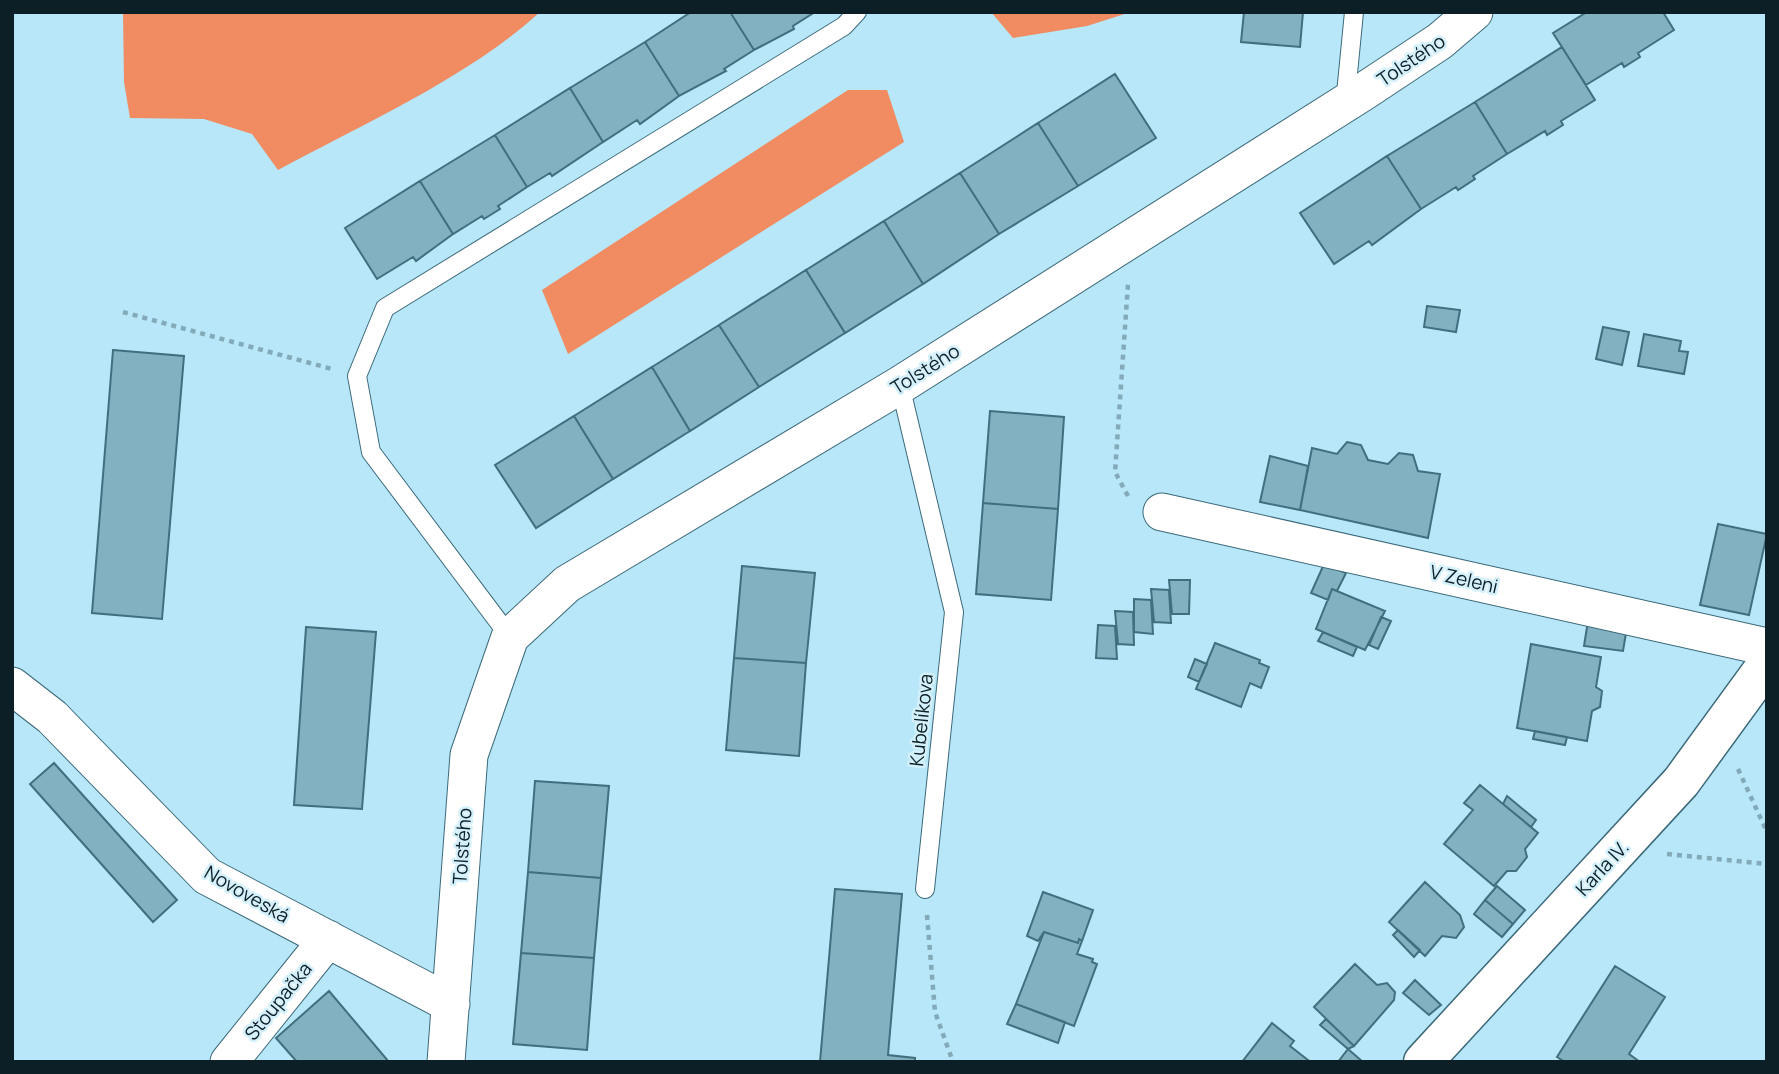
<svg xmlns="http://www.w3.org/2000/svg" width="1779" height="1074" viewBox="0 0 1779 1074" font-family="Manrope,sans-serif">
	<rect width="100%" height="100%" fill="#b7e7f9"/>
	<path fill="#f08b62" d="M 123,12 L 540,12 C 469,77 363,124 278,170 L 252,134 L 204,119 L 130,118 L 124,82 Z
		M 991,12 L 1131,12 L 1087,26 L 1013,38 Z
		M 848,90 L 887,90 L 904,142 L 568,354 L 542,290 Z"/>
	<path fill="#82b1c2" stroke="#426f7e" stroke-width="2" d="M 691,12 L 730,12 L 754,50 L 724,69 L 726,71 L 679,96 L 645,42 Z
		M 730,12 L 815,12 L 793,26 L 794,29 L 754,50 Z
		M 1244,12 L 1303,12 L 1300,47 L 1241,42 Z
		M 1587,12 L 1663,12 L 1674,30 L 1638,53 L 1640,57 L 1624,67 L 1622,63 L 1586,85 L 1553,33 Z
		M 645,42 L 679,96 L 640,124 L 637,120 L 603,142 L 570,88 Z
		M 1562,47 L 1595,100 L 1561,121 L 1563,125 L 1547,135 L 1545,131 L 1507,154 L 1475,102 Z
		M 1115,74 L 1156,138 L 1078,186 L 1038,123 Z
		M 570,88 L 603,142 L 552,176 L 550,173 L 527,187 L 495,135 Z
		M 1475,102 L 1507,154 L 1473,176 L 1475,179 L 1458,190 L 1456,187 L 1421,209 L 1387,156 Z
		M 1038,123 L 1078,186 L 999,234 L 960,173 Z
		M 495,135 L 527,187 L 498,206 L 500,209 L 484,219 L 482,216 L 453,234 L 420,181 Z
		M 1387,156 L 1421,209 L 1372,245 L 1369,241 L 1334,264 L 1300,213 Z
		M 960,173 L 999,234 L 923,284 L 884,221 Z
		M 420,181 L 453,234 L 416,261 L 413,257 L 377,279 L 345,228 Z
		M 884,221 L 923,284 L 845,333 L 806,270 Z
		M 806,270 L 845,333 L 759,387 L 719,325 Z
		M 1427,306 L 1460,310 L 1456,332 L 1424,327 Z
		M 719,325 L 759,387 L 690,431 L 652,367 Z
		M 1603,327 L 1629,332 L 1622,365 L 1596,359 Z
		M 1644,334 L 1681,341 L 1679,351 L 1688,352 L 1684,374 L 1638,366 Z
		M 113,350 L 184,356 L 162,619 L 92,613 Z
		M 652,367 L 690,431 L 613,479 L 574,416 Z
		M 990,411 L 1064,417 L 1058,509 L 983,503 Z
		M 574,416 L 613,479 L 536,528 L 495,465 Z
		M 1347,442 L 1361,445 L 1368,460 L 1388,464 L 1399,453 L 1413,455 L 1418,471 L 1440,474 L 1428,538 L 1300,510 L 1312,448 L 1337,454 Z
		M 1270,456 L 1308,466 L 1300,510 L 1260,502 Z
		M 983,503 L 1058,509 L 1051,600 L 976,594 Z
		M 1718,524 L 1767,534 L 1749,615 L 1700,605 Z
		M 1324,564 L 1346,573 L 1337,591 L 1332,589 L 1328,600 L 1311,593 Z
		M 742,566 L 815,573 L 806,663 L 734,658 Z
		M 1169,580 L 1190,580 L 1189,614 L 1172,614 Z
		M 1151,589 L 1169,590 L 1171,623 L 1154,622 Z
		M 1332,589 L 1385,611 L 1365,650 L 1316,629 Z
		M 1134,599 L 1151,600 L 1153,634 L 1134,632 Z
		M 1115,611 L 1133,612 L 1134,645 L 1118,644 Z
		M 1381,617 L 1391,621 L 1378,649 L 1369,645 Z
		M 1588,621 L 1627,627 L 1623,651 L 1584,646 Z
		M 1098,625 L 1115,626 L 1117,659 L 1096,658 Z
		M 306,627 L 376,632 L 362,809 L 294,805 Z
		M 1323,632 L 1357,647 L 1353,656 L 1318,641 Z
		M 1215,643 L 1260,660 L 1259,663 L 1269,667 L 1261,688 L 1250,683 L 1241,707 L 1196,689 Z
		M 1531,644 L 1601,657 L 1596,687 L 1602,691 L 1600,707 L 1592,711 L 1587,741 L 1517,728 Z
		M 734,658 L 806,663 L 799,756 L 726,750 Z
		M 1195,659 L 1207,664 L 1199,682 L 1188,677 Z
		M 1535,731 L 1567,737 L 1565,745 L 1533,739 Z
		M 54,763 L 177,900 L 153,922 L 30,784 Z
		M 535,781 L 609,786 L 601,878 L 528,872 Z
		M 1480,785 L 1538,833 L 1525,849 L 1527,857 L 1516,871 L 1507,871 L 1494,886 L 1444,844 L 1473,810 L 1464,803 Z
		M 1507,796 L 1536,820 L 1531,827 L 1503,804 Z
		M 528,872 L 601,878 L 594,958 L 521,953 Z
		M 1425,882 L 1460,915 L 1464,927 L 1456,938 L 1442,936 L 1425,956 L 1389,922 Z
		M 1497,886 L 1525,910 L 1513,924 L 1485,900 Z
		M 835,889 L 902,894 L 888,1055 L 915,1058 L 915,1062 L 820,1062 Z
		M 1043,892 L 1093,910 L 1082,941 L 1079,939 L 1078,943 L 1044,932 L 1038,941 L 1027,936 Z
		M 1485,900 L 1513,924 L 1502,937 L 1474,914 Z
		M 1398,930 L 1420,950 L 1414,957 L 1393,935 Z
		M 1044,932 L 1078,943 L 1079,939 L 1082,941 L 1077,954 L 1093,959 L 1092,962 L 1097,964 L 1074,1026 L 1016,1004 Z
		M 521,953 L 594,958 L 587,1050 L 513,1044 Z
		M 1355,964 L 1377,985 L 1387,983 L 1395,992 L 1394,1000 L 1354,1046 L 1314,1007 Z
		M 1615,966 L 1665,997 L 1629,1054 L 1640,1062 L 1565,1062 L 1557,1057 Z
		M 1415,980 L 1441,1005 L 1429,1015 L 1403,993 Z
		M 329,991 L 389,1062 L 297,1062 L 276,1038 Z
		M 1016,1004 L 1065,1022 L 1058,1043 L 1007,1024 Z
		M 1326,1019 L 1354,1046 L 1348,1049 L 1320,1025 Z
		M 1272,1023 L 1294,1041 L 1290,1046 L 1308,1060 L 1306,1062 L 1242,1062 Z
		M 1348,1049 L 1363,1062 L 1338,1062 Z"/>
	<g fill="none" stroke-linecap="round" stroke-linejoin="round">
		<g stroke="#3c6979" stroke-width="20">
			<path id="lane" d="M 1345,104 L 1354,12
				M 900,385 L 954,612 L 925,889
				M 510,637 L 371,452 L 357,376 L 385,308 L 844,26 L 857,12"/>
		</g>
		<g stroke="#3c6979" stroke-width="39">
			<path id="street" d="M 1162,512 L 1767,647
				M 12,686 L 52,717 L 207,876 L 451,1004
				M 229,1062 L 328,939
				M 446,1062 L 469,755 L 510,637 L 567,584 L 900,385 L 1363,92 L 1440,41 L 1474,12"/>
		</g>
		<g stroke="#3c6979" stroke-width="41">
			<path id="secondary" d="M 1423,1062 L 1681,782 L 1767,664"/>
		</g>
		<path stroke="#83aab8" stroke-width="4.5" stroke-dasharray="5 5" stroke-linecap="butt" d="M 123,312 L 332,369
			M 1128,496 L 1115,472 L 1128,284
			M 1738,769 L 1767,832
			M 1667,854 L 1767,864
			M 927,915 L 935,1012 L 953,1062"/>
		<use href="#lane" stroke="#fff" stroke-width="18"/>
		<use href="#street" stroke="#fff" stroke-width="37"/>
		<use href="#secondary" stroke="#fff" stroke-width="38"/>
	</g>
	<g text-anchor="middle" stroke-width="5" stroke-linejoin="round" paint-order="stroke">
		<g font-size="19" fill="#0c1f26" stroke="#d4f1fb">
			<text transform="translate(1411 60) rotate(-34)" y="7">Tolstého</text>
			<text transform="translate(925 369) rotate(-32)" y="7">Tolstého</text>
			<text transform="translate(1464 579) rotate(13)" y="7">V Zeleni</text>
			<text transform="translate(921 720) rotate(-84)" y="7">Kubelíkova</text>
			<text transform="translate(462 846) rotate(-86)" y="7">Tolstého</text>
			<text transform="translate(1602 868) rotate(-47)" y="7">Karla IV.</text>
			<text transform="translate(247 894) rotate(30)" y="7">Novoveská</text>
			<text transform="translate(278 1001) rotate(-51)" y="7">Stoupačka</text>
		</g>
	</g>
	<rect width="1779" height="1074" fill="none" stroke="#0c1f26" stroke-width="28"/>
</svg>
